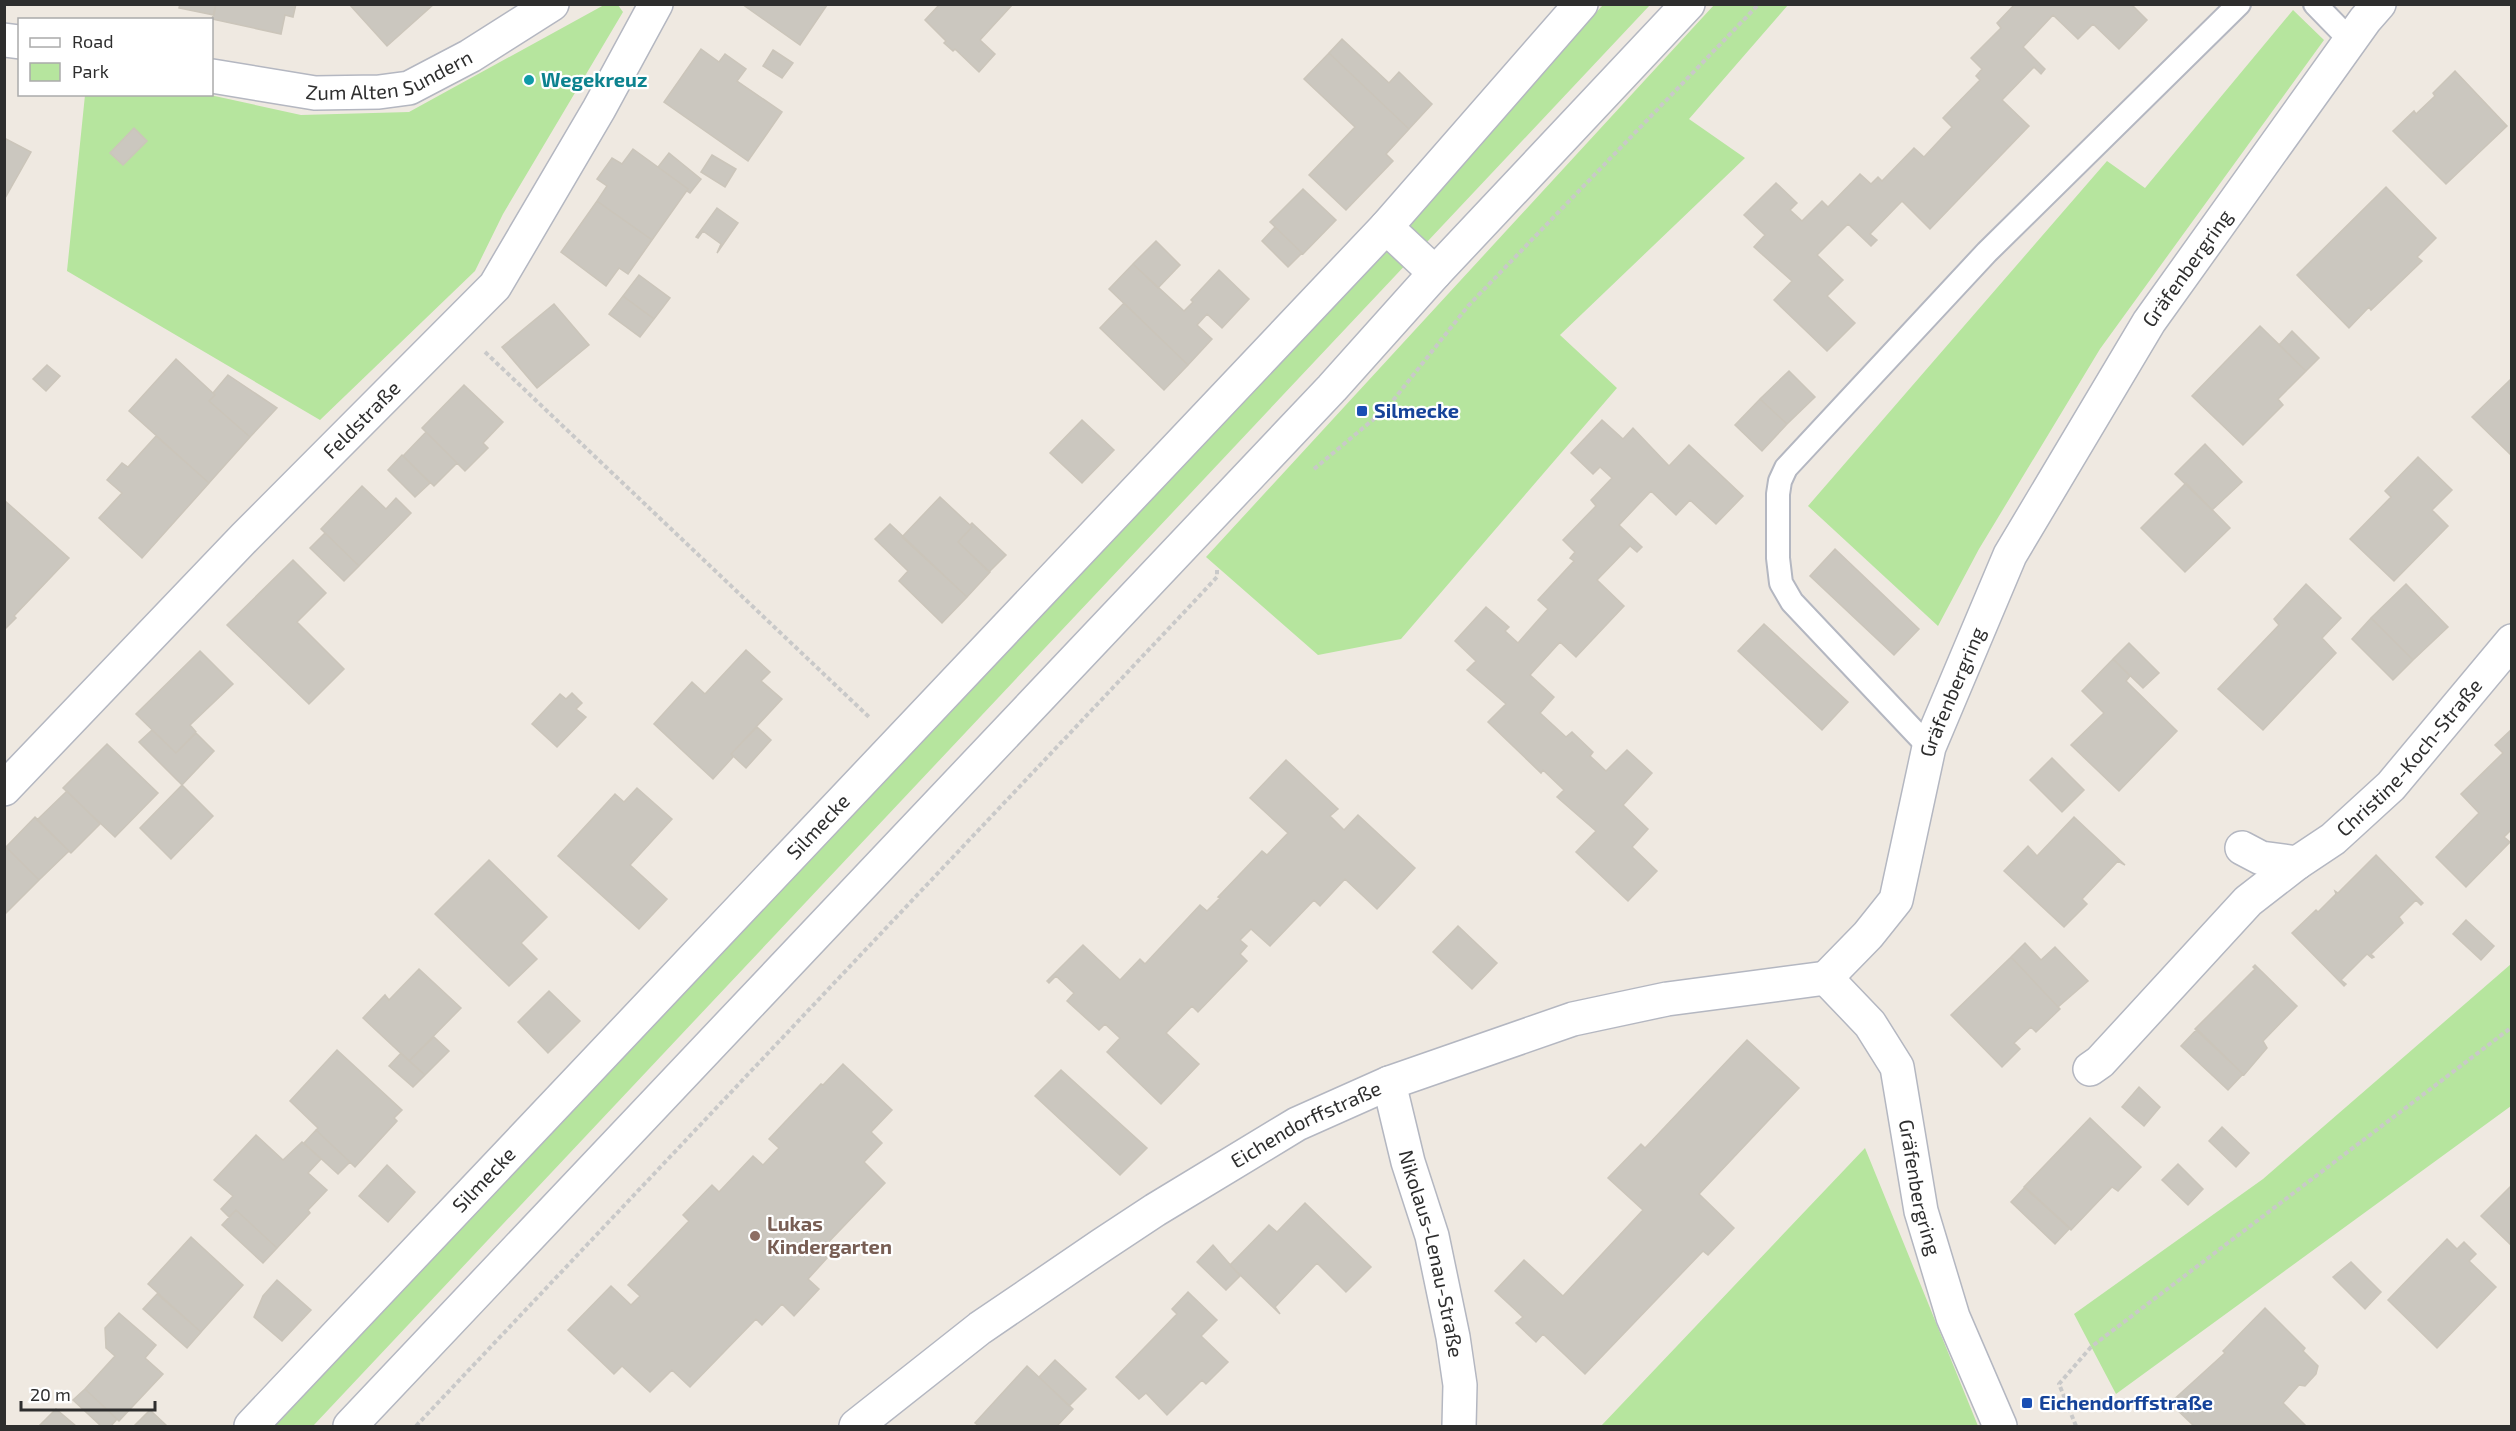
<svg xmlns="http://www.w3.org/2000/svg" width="2516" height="1431" viewBox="0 0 2516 1431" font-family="'Exo 2',sans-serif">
	<rect width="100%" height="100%" fill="#efe9e1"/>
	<path fill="#b6e59e" d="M 604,5 L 618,5 L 623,12 L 503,214 L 475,271 L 320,420 L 67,271 L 85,95 L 210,95 L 301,115 L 409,112 Z
		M 1603,5 L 1650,5 L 313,1426 L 271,1426 Z
		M 1714,5 L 1788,5 L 1689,119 L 1745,158 L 1560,335 L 1617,388 L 1401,639 L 1318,655 L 1206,557 Z
		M 2293,10 L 2324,40 L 2100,349 L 1979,549 L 1938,626 L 1808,506 L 2107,161 L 2145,188 Z
		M 2511,964 L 2511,1106 L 2116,1394 L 2074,1314 L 2263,1179 Z
		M 1865,1148 L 1978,1426 L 1601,1426 Z"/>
	<path fill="#cbc7bf" stroke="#cbc5ba" stroke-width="1.5" d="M 180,4 L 216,4 L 214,15 L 179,8 Z
		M 216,4 L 296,4 L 293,17 L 285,15 L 281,34 L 212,19 Z
		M 349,4 L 434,4 L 387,46 Z
		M 742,4 L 825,4 L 827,5 L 800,45 Z
		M 940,4 L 1013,4 L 980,40 L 995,54 L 979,72 L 955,49 L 953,51 L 944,43 L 946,41 L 925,20 Z
		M 2015,4 L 2131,4 L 2147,20 L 2119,49 L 2093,24 L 2078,39 L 2053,15 L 2023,47 L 2045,69 L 2041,74 L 2034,67 L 2002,100 L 2029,126 L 1930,229 L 1902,201 L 1870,234 L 1877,240 L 1871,246 L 1848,224 L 1817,255 L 1843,280 L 1827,296 L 1855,323 L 1827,351 L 1774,300 L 1792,281 L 1754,247 L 1765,235 L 1744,215 L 1776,183 L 1797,203 L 1790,210 L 1802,221 L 1822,201 L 1828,207 L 1860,174 L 1871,184 L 1878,177 L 1882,181 L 1914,148 L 1924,157 L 1952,127 L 1943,118 L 1980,80 L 1976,76 L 1982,69 L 1971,58 L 2001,28 L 1997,23 Z
		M 1342,39 L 1389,83 L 1399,72 L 1432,104 L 1409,129 L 1329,53 Z
		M 701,49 L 719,62 L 725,54 L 746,69 L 737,81 L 782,112 L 748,161 L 664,102 Z
		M 773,50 L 793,63 L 782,78 L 763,66 Z
		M 1329,53 L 1409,129 L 1386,154 L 1393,161 L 1346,210 L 1309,175 L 1355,127 L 1304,79 Z
		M 2455,71 L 2507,126 L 2446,184 L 2393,131 L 2414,111 L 2416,114 L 2435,96 L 2433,93 Z
		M 134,128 L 147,141 L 123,165 L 110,153 Z
		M 4,138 L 31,152 L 4,200 Z
		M 633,149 L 688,189 L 652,240 L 597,201 L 607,186 L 597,179 L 612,158 L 622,164 Z
		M 669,153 L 701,179 L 690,193 L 687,191 L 688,189 L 658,167 Z
		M 712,155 L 736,169 L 725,187 L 701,172 Z
		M 2386,187 L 2436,238 L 2417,257 L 2422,261 L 2371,310 L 2369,307 L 2349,328 L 2297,275 Z
		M 1303,189 L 1336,220 L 1303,254 L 1270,222 Z
		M 597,201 L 652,240 L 628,274 L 619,268 L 606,286 L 561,252 Z
		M 717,208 L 738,223 L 717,253 L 721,244 L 703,231 L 698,238 L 696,237 Z
		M 1275,227 L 1302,253 L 1288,267 L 1262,241 Z
		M 1156,241 L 1180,265 L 1158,288 L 1133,264 Z
		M 1133,264 L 1184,311 L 1193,302 L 1191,300 L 1219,270 L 1249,299 L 1222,328 L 1207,314 L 1197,325 L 1212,339 L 1188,365 L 1109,289 Z
		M 639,275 L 670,298 L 654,319 L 623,296 Z
		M 623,296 L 654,319 L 640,337 L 609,314 Z
		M 1124,303 L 1188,365 L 1164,390 L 1100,328 Z
		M 554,304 L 589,345 L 537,388 L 502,347 Z
		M 2260,326 L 2306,371 L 2278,399 L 2283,405 L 2243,445 L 2192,396 Z
		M 2292,331 L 2319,358 L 2306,371 L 2279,345 Z
		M 176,359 L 215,395 L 209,401 L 250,437 L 209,483 L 129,411 Z
		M 47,365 L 60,376 L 46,391 L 33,379 Z
		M 1789,371 L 1815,397 L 1787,424 L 1760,399 Z
		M 228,375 L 277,408 L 250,437 L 209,401 L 215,395 L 213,393 Z
		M 2512,378 L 2512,456 L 2472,417 Z
		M 464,385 L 503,422 L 483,443 L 488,448 L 465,471 L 422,428 Z
		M 1760,399 L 1787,424 L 1762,451 L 1735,425 Z
		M 1082,420 L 1114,450 L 1082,483 L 1050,453 Z
		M 1602,420 L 1623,439 L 1633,428 L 1669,466 L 1689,445 L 1743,496 L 1716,524 L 1690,500 L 1676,515 L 1651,491 L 1619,525 L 1642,547 L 1637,552 L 1630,546 L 1597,580 L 1624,606 L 1576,657 L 1560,642 L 1530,675 L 1554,697 L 1540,713 L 1566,737 L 1572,732 L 1593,752 L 1590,756 L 1606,771 L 1627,750 L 1652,773 L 1623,805 L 1648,829 L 1632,847 L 1657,871 L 1628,901 L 1576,852 L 1596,831 L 1557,797 L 1564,790 L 1543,770 L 1541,773 L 1488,722 L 1506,704 L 1467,670 L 1476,661 L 1455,641 L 1486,607 L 1509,627 L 1505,631 L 1518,643 L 1548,609 L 1538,600 L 1574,561 L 1570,558 L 1575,552 L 1563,540 L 1596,506 L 1591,500 L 1612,478 L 1600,467 L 1593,474 L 1571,453 Z
		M 426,432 L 457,463 L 434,486 L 403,456 Z
		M 156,436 L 209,483 L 142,558 L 99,518 L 122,493 L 107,480 L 122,463 L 128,467 Z
		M 2205,444 L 2242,482 L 2212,510 L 2175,474 Z
		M 402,455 L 430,483 L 415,497 L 388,470 Z
		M 2418,457 L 2452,490 L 2432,510 L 2448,526 L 2394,581 L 2350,539 L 2391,497 L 2385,491 Z
		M 2186,483 L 2230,528 L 2185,572 L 2141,528 Z
		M 362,486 L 386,509 L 396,498 L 411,513 L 359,566 L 321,529 Z
		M 940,497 L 972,527 L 958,542 L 990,572 L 967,597 L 902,537 Z
		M 4,500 L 69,558 L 14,616 L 16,618 L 4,630 Z
		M 972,523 L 1006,555 L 989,572 L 958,542 L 972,527 L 970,525 Z
		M 890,524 L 967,597 L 942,623 L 899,581 L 908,571 L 875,539 Z
		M 325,533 L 359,566 L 344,581 L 310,548 Z
		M 1835,549 L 1919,629 L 1894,655 L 1810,576 Z
		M 293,560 L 326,593 L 297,622 L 344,669 L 309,704 L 227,625 Z
		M 2306,584 L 2341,618 L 2322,638 L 2336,653 L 2263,730 L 2218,689 L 2279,625 L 2274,619 Z
		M 2406,584 L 2448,627 L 2413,660 L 2371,618 Z
		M 2371,618 L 2413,660 L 2393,680 L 2352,639 Z
		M 1764,624 L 1848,702 L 1822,730 L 1738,651 Z
		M 2129,643 L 2159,673 L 2143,688 L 2113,659 Z
		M 746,650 L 770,672 L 761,681 L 782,699 L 731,754 L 733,757 L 713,779 L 654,724 L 692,682 L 705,694 Z
		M 200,651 L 233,684 L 190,725 L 196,732 L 176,753 L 136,714 Z
		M 2113,659 L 2130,676 L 2126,681 L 2177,731 L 2119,791 L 2071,745 L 2104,713 L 2082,691 Z
		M 572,693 L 582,703 L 576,709 L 586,717 L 557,747 L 532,724 L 560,694 L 566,699 Z
		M 757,727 L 771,740 L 746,768 L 731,754 Z
		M 2512,729 L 2512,829 L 2504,837 L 2510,842 L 2466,887 L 2436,857 L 2479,813 L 2461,794 L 2503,753 L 2495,745 Z
		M 152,730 L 176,753 L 196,733 L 214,751 L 182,785 L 139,742 Z
		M 107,744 L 158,793 L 115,837 L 63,788 Z
		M 2052,758 L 2084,790 L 2062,812 L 2030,780 Z
		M 1286,760 L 1338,809 L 1330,816 L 1344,830 L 1358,815 L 1415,868 L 1377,909 L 1345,879 L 1320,906 L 1314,900 L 1270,946 L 1251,929 L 1240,940 L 1247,946 L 1240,954 L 1247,961 L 1198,1012 L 1192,1006 L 1166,1033 L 1199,1064 L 1161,1104 L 1107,1052 L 1120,1038 L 1105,1024 L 1099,1030 L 1067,1001 L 1074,993 L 1056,976 L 1049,983 L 1047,981 L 1083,945 L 1120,980 L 1140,959 L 1145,964 L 1200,905 L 1207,911 L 1220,898 L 1218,897 L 1262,851 L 1267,855 L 1288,833 L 1250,798 Z
		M 182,785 L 213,816 L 171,859 L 140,828 Z
		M 637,788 L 672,819 L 630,865 L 667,899 L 639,929 L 558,856 L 615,794 L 624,802 Z
		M 67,791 L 100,824 L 71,853 L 37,820 Z
		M 35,817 L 69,851 L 39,880 L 6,847 Z
		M 2074,817 L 2125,865 L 2118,861 L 2082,899 L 2087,904 L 2064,927 L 2004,871 L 2028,846 L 2037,856 Z
		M 6,847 L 39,880 L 4,915 L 4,848 Z
		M 2376,855 L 2423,903 L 2421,905 L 2416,900 L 2399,917 L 2403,923 L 2371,954 L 2374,957 L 2372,958 L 2367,954 L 2341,980 L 2346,984 L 2344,986 L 2292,933 L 2316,910 L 2318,912 L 2336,894 L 2335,891 L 2338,893 Z
		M 489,860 L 547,917 L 521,943 L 537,959 L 509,986 L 435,914 Z
		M 2466,920 L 2494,946 L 2481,960 L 2453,934 Z
		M 1458,926 L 1497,963 L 1472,989 L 1433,952 Z
		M 2025,943 L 2041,960 L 2055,947 L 2088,981 L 2058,1007 L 2011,957 Z
		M 2011,957 L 2060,1009 L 2036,1032 L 2031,1027 L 2014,1043 L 2020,1049 L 2002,1067 L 1951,1015 Z
		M 2255,965 L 2297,1006 L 2263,1041 L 2267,1048 L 2244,1075 L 2195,1029 L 2255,969 L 2253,967 Z
		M 419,969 L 461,1008 L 409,1061 L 363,1018 L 385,995 L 389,1000 Z
		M 549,991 L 580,1021 L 548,1053 L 518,1022 Z
		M 2197,1029 L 2243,1074 L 2228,1090 L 2181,1046 Z
		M 434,1037 L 449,1051 L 425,1075 L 409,1061 Z
		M 1747,1040 L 1799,1088 L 1699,1194 L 1734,1228 L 1708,1255 L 1703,1251 L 1585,1374 L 1543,1334 L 1536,1342 L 1516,1323 L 1523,1317 L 1495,1291 L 1524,1260 L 1563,1296 L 1643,1210 L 1608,1178 L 1641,1144 L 1645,1148 Z
		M 337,1050 L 402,1110 L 394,1118 L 397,1121 L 355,1167 L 316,1130 L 318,1128 L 290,1101 Z
		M 401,1053 L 425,1075 L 413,1087 L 389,1066 Z
		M 843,1064 L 892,1110 L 871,1132 L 882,1143 L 864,1162 L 885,1183 L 820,1251 L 827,1258 L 808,1279 L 819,1289 L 794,1316 L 782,1304 L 762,1325 L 756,1319 L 690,1387 L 672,1370 L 650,1392 L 622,1366 L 614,1374 L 568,1330 L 611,1286 L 631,1305 L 640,1296 L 628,1285 L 689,1221 L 683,1215 L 712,1185 L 719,1192 L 753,1156 L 763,1165 L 779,1148 L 769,1139 L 821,1084 L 823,1085 Z
		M 1061,1070 L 1147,1148 L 1120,1175 L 1035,1096 Z
		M 2139,1087 L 2160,1107 L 2144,1126 L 2122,1107 Z
		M 2090,1118 L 2141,1167 L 2118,1191 L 2112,1187 L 2071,1230 L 2024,1187 Z
		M 2222,1127 L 2249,1153 L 2236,1167 L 2209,1141 Z
		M 316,1130 L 350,1162 L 338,1174 L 304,1143 Z
		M 256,1135 L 283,1160 L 302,1142 L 321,1159 L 308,1173 L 327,1190 L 308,1210 L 310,1213 L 277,1248 L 236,1210 L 229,1217 L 221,1209 L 233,1196 L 214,1180 Z
		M 2178,1164 L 2203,1189 L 2188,1205 L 2162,1180 Z
		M 387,1165 L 415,1192 L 388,1222 L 359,1196 Z
		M 2512,1185 L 2512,1246 L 2481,1216 Z
		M 2025,1187 L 2070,1228 L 2055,1244 L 2011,1202 Z
		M 1305,1203 L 1371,1267 L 1346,1292 L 1317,1263 L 1275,1307 L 1280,1314 L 1230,1265 L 1269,1225 L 1277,1232 Z
		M 236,1210 L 277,1248 L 263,1263 L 222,1225 Z
		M 191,1237 L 243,1285 L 201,1332 L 148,1284 Z
		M 2447,1239 L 2457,1249 L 2464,1242 L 2476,1254 L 2469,1261 L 2496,1287 L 2437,1348 L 2388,1300 Z
		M 1213,1245 L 1240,1276 L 1226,1290 L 1197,1262 Z
		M 2351,1262 L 2381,1292 L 2365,1309 L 2333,1277 Z
		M 277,1280 L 311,1310 L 282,1341 L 254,1317 L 263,1296 Z
		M 1188,1292 L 1217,1320 L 1201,1336 L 1228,1362 L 1206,1384 L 1202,1380 L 1167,1415 L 1146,1393 L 1139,1399 L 1116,1377 L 1177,1314 L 1172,1309 Z
		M 157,1294 L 201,1332 L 187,1348 L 143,1309 Z
		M 2265,1308 L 2305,1348 L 2303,1351 L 2318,1366 L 2316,1374 L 2305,1386 L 2299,1385 L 2283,1403 L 2306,1426 L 2194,1426 L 2170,1403 L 2225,1353 L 2223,1351 Z
		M 119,1313 L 156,1345 L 145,1358 L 163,1374 L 119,1421 L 85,1389 L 115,1356 L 106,1348 L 105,1328 Z
		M 1055,1360 L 1086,1389 L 1069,1406 L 1039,1377 Z
		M 1027,1366 L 1073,1409 L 1057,1426 L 979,1426 L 975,1423 Z
		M 85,1389 L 117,1419 L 111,1426 L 101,1426 L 73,1400 Z
		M 56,1409 L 76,1426 L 39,1426 Z
		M 150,1410 L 167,1426 L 134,1426 Z"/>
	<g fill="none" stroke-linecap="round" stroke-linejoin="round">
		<g stroke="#b4b7c1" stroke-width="26">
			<path id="service" d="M 2315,4 L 2350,40
				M 1929,747 L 1792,602 L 1781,583 L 1778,558 L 1778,494 L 1780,481 L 1786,468 L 1987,252 L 2239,4"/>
		</g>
		<g stroke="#b4b7c1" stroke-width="36">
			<g id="minor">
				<path d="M 4,40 L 20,42"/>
				<path id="s1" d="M 212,76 L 315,93 L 379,92 L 409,88 L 470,56 L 552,4"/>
				<path d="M 1386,227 L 1581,4"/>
				<path id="s2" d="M 4,789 L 245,537 L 495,286 L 599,109 L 656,4"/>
				<path id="s3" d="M 2242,848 L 2261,858 L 2297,863 L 2333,839 L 2391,786 L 2512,641"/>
				<path id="s4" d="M 1826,978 L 1868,935 L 1896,900 L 1929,747 L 2010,555 L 2149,322 L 2365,20 L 2379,4"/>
				<path id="s5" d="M 1826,978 L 1870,1024 L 1897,1067 L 1921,1211 L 1953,1317 L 2000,1426"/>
				<path d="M 2090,1069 L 2100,1062 L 2248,901 L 2297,863"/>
				<path id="s6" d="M 1389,1083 L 1408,1162 L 1432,1236 L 1453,1337 L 1460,1385 L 1459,1426"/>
				<path id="s7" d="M 251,1426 L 1386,227 L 1435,273"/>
				<path id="s8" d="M 856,1426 L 980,1328 L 1102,1245 L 1155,1210 L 1297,1124 L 1389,1083 L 1573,1019 L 1667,999 L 1826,978"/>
			</g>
		</g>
		<g stroke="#b4b7c1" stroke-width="36">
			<path id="secondary" d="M 350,1426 L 1332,388 L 1435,273 L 1688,4"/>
		</g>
		<path stroke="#c9c9c9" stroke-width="4" stroke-dasharray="4.5 3" stroke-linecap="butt" d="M 485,352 L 869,717
			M 1314,469 L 1387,408 L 1468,306 L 1759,4
			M 416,1426 L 1173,624 L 1217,577 L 1217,570
			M 2076,1426 L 2059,1384 L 2091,1347 L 2512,1027"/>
		<use href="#service" stroke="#fff" stroke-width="22"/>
		<use href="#minor" stroke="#fff" stroke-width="33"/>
		<use href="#secondary" stroke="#fff" stroke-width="33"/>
	</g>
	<circle fill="#0f9aa8" stroke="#fff" stroke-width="2" cx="529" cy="80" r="6"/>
	<g fill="#1a4fb4" stroke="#fff" stroke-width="2">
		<rect x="1356" y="405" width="12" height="12" rx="3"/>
		<rect x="2021" y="1397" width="12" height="12" rx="3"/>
	</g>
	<circle fill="#8d6e63" stroke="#fff" stroke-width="2" cx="755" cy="1236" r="6"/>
	<g text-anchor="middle" stroke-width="4.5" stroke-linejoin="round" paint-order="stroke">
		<g font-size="20" fill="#2e2e2e" stroke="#fff">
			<text dy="7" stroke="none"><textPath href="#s1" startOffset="182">Zum Alten Sundern</textPath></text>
			<text dy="7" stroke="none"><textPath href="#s4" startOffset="807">Gräfenbergring</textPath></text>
			<text dy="7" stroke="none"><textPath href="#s2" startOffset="514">Feldstraße</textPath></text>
			<text dy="7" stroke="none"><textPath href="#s4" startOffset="321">Gräfenbergring</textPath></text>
			<text dy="7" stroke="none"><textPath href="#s3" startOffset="213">Christine-Koch-Straße</textPath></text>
			<text dy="7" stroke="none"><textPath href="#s7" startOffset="825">Silmecke</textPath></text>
			<text dy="7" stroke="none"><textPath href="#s8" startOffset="543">Eichendorffstraße</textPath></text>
			<text dy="7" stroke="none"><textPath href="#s7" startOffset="339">Silmecke</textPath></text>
			<text dy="7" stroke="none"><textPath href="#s5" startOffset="237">Gräfenbergring</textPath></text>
			<text dy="7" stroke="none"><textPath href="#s6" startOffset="176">Nikolaus-Lenau-Straße</textPath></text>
		</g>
		<g font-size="20" font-weight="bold" fill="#0d838f" stroke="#fff" text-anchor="start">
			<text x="541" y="87">Wegekreuz</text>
		</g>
		<g font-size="20" font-weight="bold" fill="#164399" stroke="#fff" text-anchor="start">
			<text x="1374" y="418">Silmecke</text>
			<text x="2039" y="1410">Eichendorffstraße</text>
		</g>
		<g font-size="20" font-weight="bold" fill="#785e54" stroke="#fff" text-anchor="start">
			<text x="767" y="1231">Lukas<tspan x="767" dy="23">Kindergarten</tspan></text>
		</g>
	</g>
	<rect width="2516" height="1431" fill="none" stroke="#2e2e2e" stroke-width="12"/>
	<rect x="18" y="18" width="195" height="78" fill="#ffffff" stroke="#ababab" stroke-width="1.5"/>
	<rect x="30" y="38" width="30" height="9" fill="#ffffff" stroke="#ababab" stroke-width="1.5"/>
	<text x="72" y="48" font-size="18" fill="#2e2e2e">Road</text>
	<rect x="30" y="63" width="30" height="18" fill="#b6e59e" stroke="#ababab" stroke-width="1.5"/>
	<text x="72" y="78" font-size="18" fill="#2e2e2e">Park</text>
	<path d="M21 1401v9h134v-9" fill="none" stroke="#2e2e2e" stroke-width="3"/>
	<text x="30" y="1401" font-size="18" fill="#2e2e2e" stroke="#ffffff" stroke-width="4.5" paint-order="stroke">20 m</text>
</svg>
